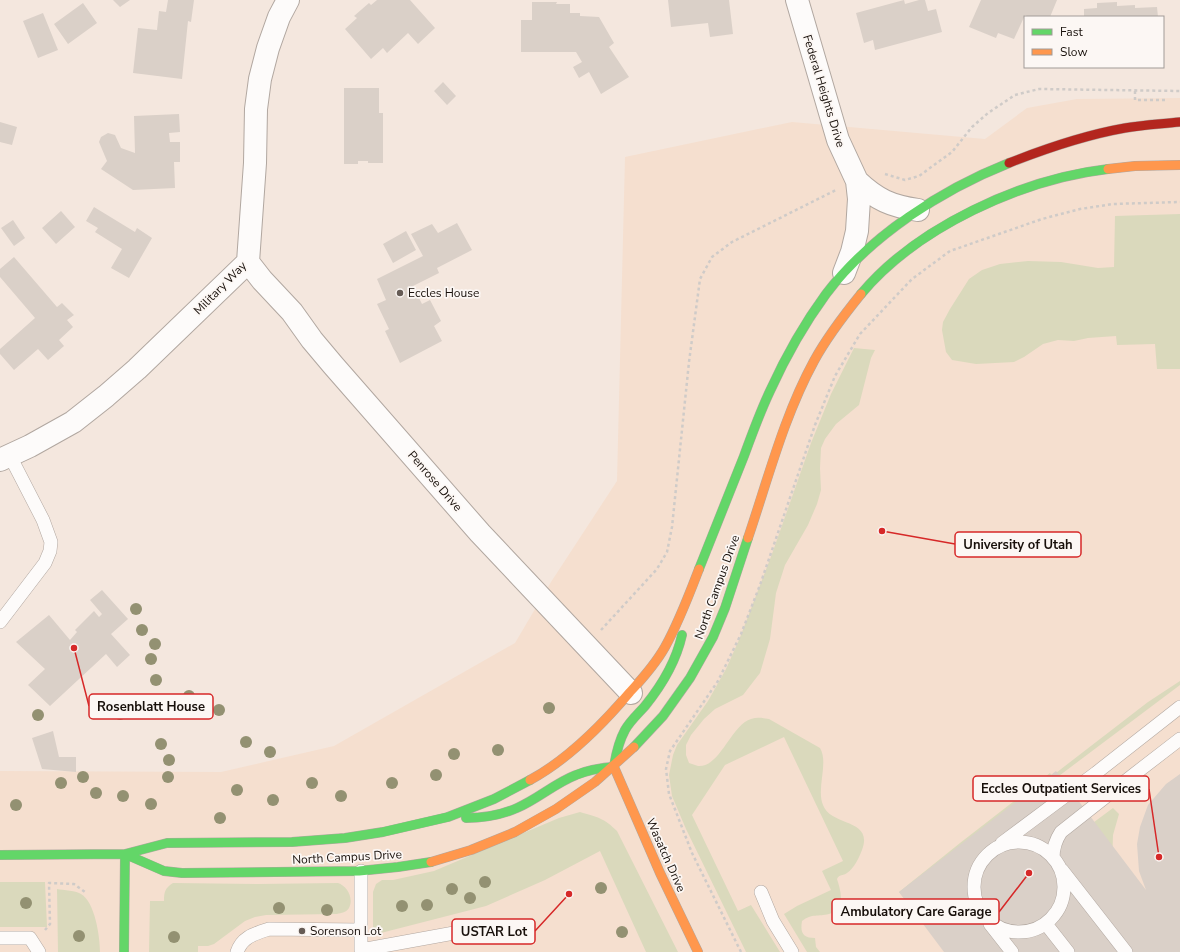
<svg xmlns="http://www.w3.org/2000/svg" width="1180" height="952" viewBox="0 0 1180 952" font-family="'Nunito Sans',sans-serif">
	<rect width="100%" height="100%" fill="#f4e7de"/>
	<path fill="#f5dfcf" d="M 1180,98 L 1180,952 L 0,952 L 0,771 L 221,772 L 334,746 L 515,643 L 551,582 L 617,481 L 625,157 L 792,122 L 985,139 L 1027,108 L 1077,99 Z"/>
	<path fill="#dad9bc" d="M 1180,214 L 1180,369 L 1157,369 L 1155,344 L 1117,345 L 1116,336 L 1088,338 L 1074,341 L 1058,340 L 1043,344 L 1024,357 L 1014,362 L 976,364 L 952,360 L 946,352 L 942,330 L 943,322 L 950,309 L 969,279 L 982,270 L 1000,264 L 1028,261 L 1061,262 L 1098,268 L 1114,267 L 1115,216 Z
		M 854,348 L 875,350 L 871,358 L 859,405 L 836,424 L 825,439 L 821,448 L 820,468 L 821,490 L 817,504 L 808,525 L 785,565 L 776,593 L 770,639 L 760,673 L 743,695 L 715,709 L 704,719 L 691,735 L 686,745 L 686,755 L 689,763 C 692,764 695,765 698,766 C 720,768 731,725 751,719 C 757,717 763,718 769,719 L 820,748 C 829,763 816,788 823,805 C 831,827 874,818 862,850 C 859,858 854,868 847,873 C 843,876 839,874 837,879 C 841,891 846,910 829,914 C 818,917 812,913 802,921 C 800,933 803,938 815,938 L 816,947 L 820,952 L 807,952 L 784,914 L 797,906 L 831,890 L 822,871 L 843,861 L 784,737 L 725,765 L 692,815 L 738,911 L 751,905 L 780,952 L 746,952 L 686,829 L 672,796 L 669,775 L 673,755 L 677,745 L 708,701 L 726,669 L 739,640 L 772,554 L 811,443 L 831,394 Z
		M 1180,681 L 1180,685 L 971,842 L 947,952 L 899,892 L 960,843 L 1050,773 L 1052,776 L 1148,702 Z
		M 1113,808 L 1119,814 L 1113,835 L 1112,867 L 1082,831 Z
		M 580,812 C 597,817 604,818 617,831 L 678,952 L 646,952 L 600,851 L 545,880 L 486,906 L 377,934 L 373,933 L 373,892 L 376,884 L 382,880 L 393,880 L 434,871 L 559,818 Z
		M 0,882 L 45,882 L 47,927 L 0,927 Z
		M 173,883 L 258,884 L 338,883 C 347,886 354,898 349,908 C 347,912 341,913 337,914 L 266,915 L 255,917 L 245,921 L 214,944 L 208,946 L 198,946 L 198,952 L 149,952 L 150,901 L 164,901 C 164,892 165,888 173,883 Z
		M 57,889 C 63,890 77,891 81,894 C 95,902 100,937 100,952 L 58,952 Z"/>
	<path fill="#dad0c8" d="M 113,0 L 130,0 L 120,7 Z
		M 168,0 L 194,0 L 191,22 L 188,21 L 182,79 L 133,73 L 138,28 L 157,30 L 159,11 L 166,12 Z
		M 377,0 L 410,0 L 435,28 L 418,44 L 408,33 L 387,53 L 383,48 L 371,59 L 345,29 L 357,18 L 354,16 L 369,3 L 371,5 Z
		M 668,0 L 729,0 L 733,34 L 710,37 L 708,23 L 671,27 Z
		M 904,0 L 905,4 L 919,0 L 925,0 L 928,11 L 936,9 L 942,32 L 875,50 L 873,40 L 864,43 L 856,13 Z
		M 981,0 L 1057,0 L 1050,17 L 1029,17 L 1025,15 L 1014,39 L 998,33 L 996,38 L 969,27 Z
		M 532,2 L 557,2 L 556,4 L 570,4 L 570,13 L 580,13 L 580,16 L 599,17 L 614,43 L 609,47 L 629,77 L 601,94 L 589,72 L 579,78 L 573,67 L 582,62 L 576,52 L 521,52 L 521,20 L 532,20 Z
		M 1117,2 L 1117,6 L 1135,5 L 1135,8 L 1157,7 L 1158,17 L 1084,17 L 1084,9 L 1097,8 L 1097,3 Z
		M 83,3 L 97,23 L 68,44 L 54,24 Z
		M 43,13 L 58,50 L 38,58 L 23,21 Z
		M 443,82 L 456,96 L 447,105 L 434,91 Z
		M 344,88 L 379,88 L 379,113 L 383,113 L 383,163 L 368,163 L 368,161 L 358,161 L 358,164 L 344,164 Z
		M 179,114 L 180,132 L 169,133 L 170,142 L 180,142 L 180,162 L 174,162 L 175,188 L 133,190 L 101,169 L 107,161 L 99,142 L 101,137 L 108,133 L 115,135 L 121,148 L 135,153 L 134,116 Z
		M 0,122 L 17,127 L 12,145 L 0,142 Z
		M 94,207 L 135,232 L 137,228 L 152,238 L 129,278 L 111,268 L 122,249 L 95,232 L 98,228 L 86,221 Z
		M 61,211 L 75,227 L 56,244 L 42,228 Z
		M 13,220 L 25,238 L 14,246 L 1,228 Z
		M 457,223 L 472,250 L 437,268 L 439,273 L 413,286 L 422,304 L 430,300 L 441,321 L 434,326 L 442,341 L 400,363 L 385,331 L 389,329 L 377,304 L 386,300 L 377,279 L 423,256 L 411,234 L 432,224 L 438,233 Z
		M 406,231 L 416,250 L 393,263 L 383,244 Z
		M 14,257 L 57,307 L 62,303 L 74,315 L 67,320 L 73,327 L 59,340 L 64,346 L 48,360 L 38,349 L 14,370 L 0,354 L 0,349 L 35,318 L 0,277 L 0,269 Z
		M 102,590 L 128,619 L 111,634 L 130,655 L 117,667 L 106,654 L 50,706 L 28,685 L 45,669 L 16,642 L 49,615 L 70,640 L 77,632 L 75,630 L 94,611 L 99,617 L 102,614 L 90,600 Z
		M 53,731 L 59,757 L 76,757 L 76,772 L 42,769 L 32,738 Z
		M 1056,771 L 1146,890 L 1139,871 L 1137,844 L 1140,827 L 1148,805 L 1166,784 L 1180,774 L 1180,952 L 944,952 L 899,892 Z"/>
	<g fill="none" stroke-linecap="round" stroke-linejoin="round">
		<g stroke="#b1a7a0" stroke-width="14">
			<path id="lane" d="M 0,622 L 45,563 L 50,551 L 51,542 L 43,520 L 10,456
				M974 887a45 45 0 1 1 90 0a45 45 0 1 1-90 0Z
				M 1002,843 L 1096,773 L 1180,707
				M 1053,858 C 1053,848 1055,841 1061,832 L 1132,776 L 1180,739
				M 1062,870 L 1126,952
				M 361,871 L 361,950 L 476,929
				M 761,892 L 773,921 L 792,952
				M 990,924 L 1012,952
				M 1046,924 L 1068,952
				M 0,938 L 30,938 L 39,952
				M 237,952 C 242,937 254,934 269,929 L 360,930"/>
		</g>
		<g stroke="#b1a7a0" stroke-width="24">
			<path id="street" d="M 797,0 L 838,140 L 857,181 L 859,199 L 857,231 L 852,252 L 844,273
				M 857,181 C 877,200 891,206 918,210
				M 248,262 L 262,280 L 292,312 L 312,340 L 333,365 L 480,533 L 631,693
				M 0,460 L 30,446 L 73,422 L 106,396 L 137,369 L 248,262 L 255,163 L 256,109 L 260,79 L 268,48 L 279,17 L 288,0"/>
		</g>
		<g stroke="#b1a7a0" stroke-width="10">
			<path id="fast" d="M 861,294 C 917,227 1022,179 1108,169
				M 699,569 C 714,531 729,493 744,456 C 752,434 760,412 770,391 C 785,358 804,324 826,294 C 870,236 941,190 1009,163
				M 634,747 L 663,716 L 690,678 L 713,637 L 725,608 L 748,538
				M 614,766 C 616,754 619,741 625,730 C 630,721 638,714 645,706 C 662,685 676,662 682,635
				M 466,818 C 484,818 501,815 517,808 C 538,799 555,783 576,775 C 588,770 600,768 612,767
				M 125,854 L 164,871 L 182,873 L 359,871 L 398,867 L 431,862
				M 0,855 L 125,854 L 167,843 L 292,842 L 345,838 L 383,832 L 448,817 L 494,799 L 530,780
				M 124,952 L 125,854"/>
		</g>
		<g stroke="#b1a7a0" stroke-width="10">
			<path id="slow" d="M 1108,169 L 1135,166 L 1180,165
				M 748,538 C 768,479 784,416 814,361 C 827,337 844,315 861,294
				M 614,767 L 660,873 L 698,952
				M 530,780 C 569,759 602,725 630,692 C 643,678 656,663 665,647 C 679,622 689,595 699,569
				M 431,862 L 471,850 L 515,832 L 556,809 L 595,782 L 634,747"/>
		</g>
		<g stroke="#b1a7a0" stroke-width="10">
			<path id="jam" d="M 1009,163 C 1047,148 1085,135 1125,128 C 1143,125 1162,124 1180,122"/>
		</g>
		<path stroke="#cfcbc8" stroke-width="2.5" stroke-dasharray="3 3" stroke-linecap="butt" d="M 1135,91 L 1135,100 L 1165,100
			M 885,174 L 905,180 L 919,176 L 952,152 L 972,127 L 988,113 L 1015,95 L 1039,89 L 1180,91
			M 601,630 L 657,569 L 667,552 L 672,527 L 689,362 L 700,279 L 712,257 L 732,242 L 836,190
			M 45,930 L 50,924 L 49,883 L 74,884 L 85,892
			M 741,952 L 692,853 L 669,794 L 666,769 L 670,751 L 718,681 L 741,634 L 760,585 L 815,425 L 835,376 L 860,334 L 912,279 L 950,251 L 1042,219 L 1080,209 L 1113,204 L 1180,202"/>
		<use href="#lane" stroke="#fdfbfa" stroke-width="13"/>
		<use href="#street" stroke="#fdfbfa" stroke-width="22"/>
		<use href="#fast" stroke="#63d668" stroke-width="9"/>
		<use href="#slow" stroke="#ff974d" stroke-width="9"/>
		<use href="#jam" stroke="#b3261e" stroke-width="9"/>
	</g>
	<g fill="#939172">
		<circle cx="136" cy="609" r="6"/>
		<circle cx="142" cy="630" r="6"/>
		<circle cx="155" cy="644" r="6"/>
		<circle cx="151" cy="659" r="6"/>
		<circle cx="156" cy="680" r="6"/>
		<circle cx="189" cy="696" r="6"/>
		<circle cx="549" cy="708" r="6"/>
		<circle cx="219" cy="710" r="6"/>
		<circle cx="120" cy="714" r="6"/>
		<circle cx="38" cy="715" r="6"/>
		<circle cx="246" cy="742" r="6"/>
		<circle cx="161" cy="744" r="6"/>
		<circle cx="498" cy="750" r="6"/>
		<circle cx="270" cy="752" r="6"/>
		<circle cx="454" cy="754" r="6"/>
		<circle cx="169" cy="760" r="6"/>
		<circle cx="436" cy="775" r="6"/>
		<circle cx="83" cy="777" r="6"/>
		<circle cx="168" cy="777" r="6"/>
		<circle cx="61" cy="783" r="6"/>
		<circle cx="312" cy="783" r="6"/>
		<circle cx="392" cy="783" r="6"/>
		<circle cx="237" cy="790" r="6"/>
		<circle cx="96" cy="793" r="6"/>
		<circle cx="123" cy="796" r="6"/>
		<circle cx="341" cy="796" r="6"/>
		<circle cx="273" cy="800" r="6"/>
		<circle cx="151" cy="804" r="6"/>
		<circle cx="16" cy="805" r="6"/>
		<circle cx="220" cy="818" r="6"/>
		<circle cx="485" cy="882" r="6"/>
		<circle cx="601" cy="888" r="6"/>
		<circle cx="452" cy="889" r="6"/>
		<circle cx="470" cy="898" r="6"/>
		<circle cx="26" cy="903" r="6"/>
		<circle cx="427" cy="905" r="6"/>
		<circle cx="402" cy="906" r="6"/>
		<circle cx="279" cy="908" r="6"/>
		<circle cx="327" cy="910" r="6"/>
		<circle cx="622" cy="932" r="6"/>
		<circle cx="79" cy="936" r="6"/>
		<circle cx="174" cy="937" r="6"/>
	</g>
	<g fill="#655b55" stroke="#fcf7f4" stroke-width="1.5">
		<circle cx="400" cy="293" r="4"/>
		<circle cx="302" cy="931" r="4"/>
	</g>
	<g text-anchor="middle" stroke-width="3.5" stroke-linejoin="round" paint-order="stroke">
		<g font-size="12" fill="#18100b" stroke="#fcf7f4">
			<text transform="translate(824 91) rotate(73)" y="4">Federal Heights Drive</text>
			<text transform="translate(220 288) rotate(-45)" y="4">Military Way</text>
			<text transform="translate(435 481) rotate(49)" y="4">Penrose Drive</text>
			<text transform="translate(717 587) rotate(-70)" y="4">North Campus Drive</text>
			<text transform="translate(666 855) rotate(66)" y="4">Wasatch Drive</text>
			<text transform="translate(347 857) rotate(-3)" y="4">North Campus Drive</text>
		</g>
		<g font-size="12" fill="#18100b" stroke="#fcf7f4" text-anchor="start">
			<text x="408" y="297">Eccles House</text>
			<text x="310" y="935">Sorenson Lot</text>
		</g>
	</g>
	<path fill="none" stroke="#d62828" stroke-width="1.5" d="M882 531L955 544M74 648L89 706M1159 857L1149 789M1029 873L999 912M569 894L535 931"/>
	<g fill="#d62828" stroke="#fcf7f4" stroke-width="1.5">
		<circle cx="882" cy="531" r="4"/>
		<circle cx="74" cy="648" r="4"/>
		<circle cx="1159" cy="857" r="4"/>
		<circle cx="1029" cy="873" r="4"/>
		<circle cx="569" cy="894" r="4"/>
	</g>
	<g fill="#fcf7f4" stroke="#d62828" stroke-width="1.5">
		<rect x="955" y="532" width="126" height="25" rx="4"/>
		<rect x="89" y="694" width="124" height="25" rx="4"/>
		<rect x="973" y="776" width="176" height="25" rx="4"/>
		<rect x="832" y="899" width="167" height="25" rx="4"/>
		<rect x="452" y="919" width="83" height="25" rx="4"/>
	</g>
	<g font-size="13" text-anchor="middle" font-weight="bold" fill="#18100b">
		<text x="1018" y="549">University of Utah</text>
		<text x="151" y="711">Rosenblatt House</text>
		<text x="1061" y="793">Eccles Outpatient Services</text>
		<text x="916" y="916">Ambulatory Care Garage</text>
		<text x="494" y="936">USTAR Lot</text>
	</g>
	<rect x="1024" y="16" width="140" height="52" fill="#fcf7f4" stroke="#a19b97"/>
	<rect x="1032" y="29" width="20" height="6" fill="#63d668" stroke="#a19b97"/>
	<text x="1060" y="36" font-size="12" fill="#18100b">Fast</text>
	<rect x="1032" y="49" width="20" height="6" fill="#ff974d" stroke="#a19b97"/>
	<text x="1060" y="56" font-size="12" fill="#18100b">Slow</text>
</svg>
